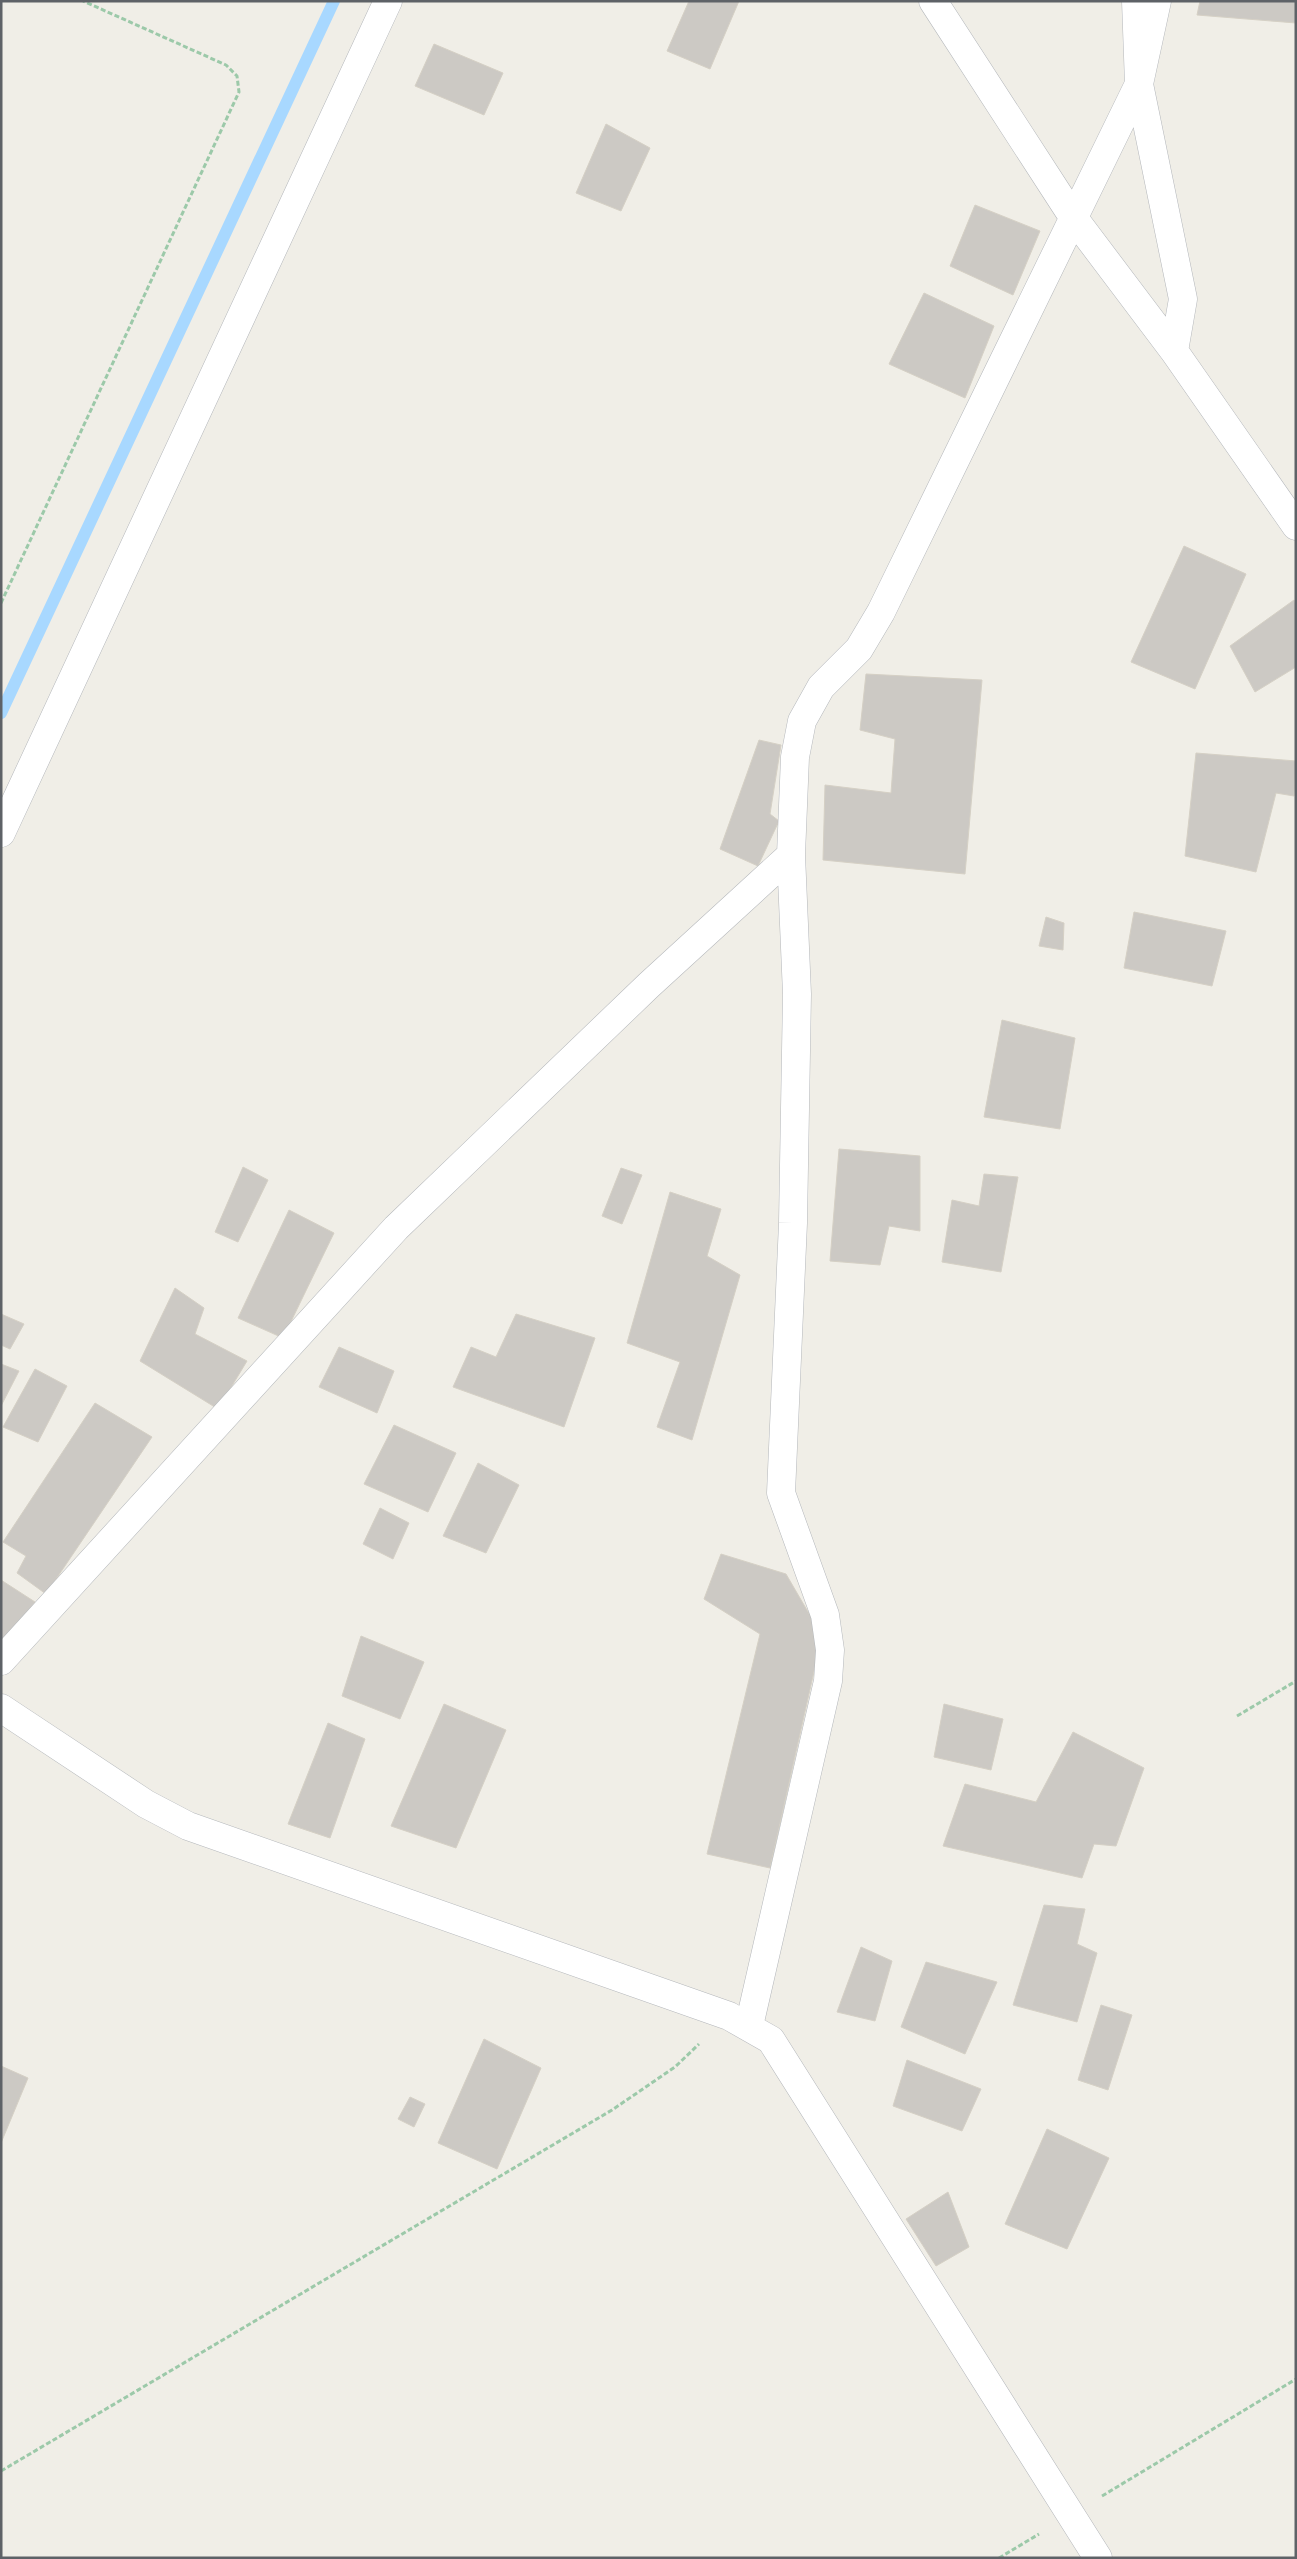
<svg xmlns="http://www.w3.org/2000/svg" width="1297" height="2559" viewBox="0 0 1297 2559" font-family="Figtree,sans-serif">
	<rect width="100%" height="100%" fill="#f0eee7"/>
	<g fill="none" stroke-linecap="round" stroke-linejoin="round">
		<path stroke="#a8d8ff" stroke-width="12" d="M 1,713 L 334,1"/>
	</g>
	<path fill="#ccc9c4" stroke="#d5d0c5" d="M 689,1 L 739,1 L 710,69 L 667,51 Z
		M 1200,1 L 1296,1 L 1296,23 L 1197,15 Z
		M 434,44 L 503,73 L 484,115 L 415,86 Z
		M 606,124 L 650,148 L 621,211 L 576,193 Z
		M 975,205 L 1040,231 L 1013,295 L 950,266 Z
		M 924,293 L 994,326 L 965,398 L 889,364 Z
		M 1184,546 L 1246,574 L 1195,689 L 1131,662 Z
		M 1294,600 L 1296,605 L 1296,667 L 1255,692 L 1230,646 Z
		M 866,674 L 982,680 L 965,874 L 823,860 L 825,785 L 891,793 L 895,739 L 860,730 Z
		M 759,740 L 781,745 L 770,814 L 779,821 L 758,866 L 720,849 Z
		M 1196,753 L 1296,761 L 1294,796 L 1276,793 L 1256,872 L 1185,856 Z
		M 1134,912 L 1226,931 L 1212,986 L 1124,968 Z
		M 1046,917 L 1064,923 L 1063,950 L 1039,946 Z
		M 1002,1020 L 1075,1038 L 1060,1129 L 984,1117 Z
		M 839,1149 L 920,1156 L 920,1231 L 889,1226 L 880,1265 L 830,1261 Z
		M 243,1167 L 268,1180 L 238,1242 L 215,1232 Z
		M 621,1168 L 642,1175 L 622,1224 L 602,1216 Z
		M 984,1174 L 1018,1177 L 1001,1272 L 942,1262 L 952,1200 L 979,1206 Z
		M 670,1192 L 721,1209 L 707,1256 L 740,1275 L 692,1440 L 657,1427 L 680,1362 L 627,1343 Z
		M 289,1210 L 334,1233 L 283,1338 L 238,1318 Z
		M 175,1288 L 204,1308 L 195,1334 L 247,1361 L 218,1409 L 140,1361 Z
		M 1,1314 L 24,1324 L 10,1349 L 1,1345 Z
		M 516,1314 L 595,1338 L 564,1427 L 453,1387 L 471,1347 L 496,1357 Z
		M 339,1347 L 394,1371 L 377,1413 L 319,1387 Z
		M 1,1364 L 19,1371 L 1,1406 Z
		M 35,1369 L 67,1386 L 38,1442 L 3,1427 Z
		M 95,1403 L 152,1437 L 46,1594 L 17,1573 L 26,1556 L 3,1542 Z
		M 394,1425 L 456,1453 L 428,1512 L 364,1484 Z
		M 478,1463 L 519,1485 L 486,1553 L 443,1536 Z
		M 380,1508 L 409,1523 L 393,1559 L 363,1544 Z
		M 721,1554 L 786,1574 L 822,1636 L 770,1868 L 707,1854 L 760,1634 L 704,1599 Z
		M 1,1580 L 35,1602 L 1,1643 Z
		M 361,1636 L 424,1662 L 400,1719 L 342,1696 Z
		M 444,1704 L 506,1730 L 456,1848 L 391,1826 Z
		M 944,1704 L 1003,1719 L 991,1770 L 934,1757 Z
		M 328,1723 L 365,1739 L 330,1838 L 288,1824 Z
		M 1073,1732 L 1144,1768 L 1116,1846 L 1094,1844 L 1082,1878 L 943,1846 L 965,1784 L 1036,1802 Z
		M 1044,1905 L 1085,1909 L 1077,1944 L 1097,1953 L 1077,2022 L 1013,2005 Z
		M 861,1947 L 892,1961 L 875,2021 L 837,2012 Z
		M 926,1962 L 997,1982 L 965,2054 L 901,2027 Z
		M 1101,2005 L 1132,2015 L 1108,2090 L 1078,2080 Z
		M 484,2039 L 541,2068 L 497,2169 L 438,2143 Z
		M 907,2060 L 981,2089 L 962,2131 L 893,2106 Z
		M 1,2066 L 28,2078 L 1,2143 Z
		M 410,2097 L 425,2104 L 414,2127 L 398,2119 Z
		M 1047,2129 L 1109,2158 L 1067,2249 L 1005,2224 Z
		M 948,2192 L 969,2247 L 936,2266 L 906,2219 Z"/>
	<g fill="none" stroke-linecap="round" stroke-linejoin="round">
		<g stroke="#b4b7bb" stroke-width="29">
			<path id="minor" d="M 933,1 L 1073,217 L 1174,351 L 1296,526
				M 1157,1 L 1139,84 L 1183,299 L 1174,351
				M 1,833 L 388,1
				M 1,1661 L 396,1228 L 649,985 L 791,855
				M 1,1708 L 146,1804 L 188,1826 L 729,2016 L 771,2040 L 1098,2558
				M 749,2026 L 828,1681 L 830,1650 L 825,1615 L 781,1493 L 793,1223 L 797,994 L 791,855 L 795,757 L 802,721 L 821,687 L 859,649 L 881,612 L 1139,84 L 1136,1"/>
		</g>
		<path stroke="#9cc9a9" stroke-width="3" stroke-dasharray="5 2.5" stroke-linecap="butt" d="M 1,603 L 239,92 L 237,76 L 226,65 L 83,1
			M 1237,1716 L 1296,1681
			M 1,2471 L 612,2110 L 675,2067 L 699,2044
			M 1102,2496 L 1296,2379
			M 999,2558 L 1039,2534"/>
		<use href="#minor" stroke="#fff" stroke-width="28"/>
	</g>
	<rect width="1297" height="2559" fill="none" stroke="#5e6267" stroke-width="5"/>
</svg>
